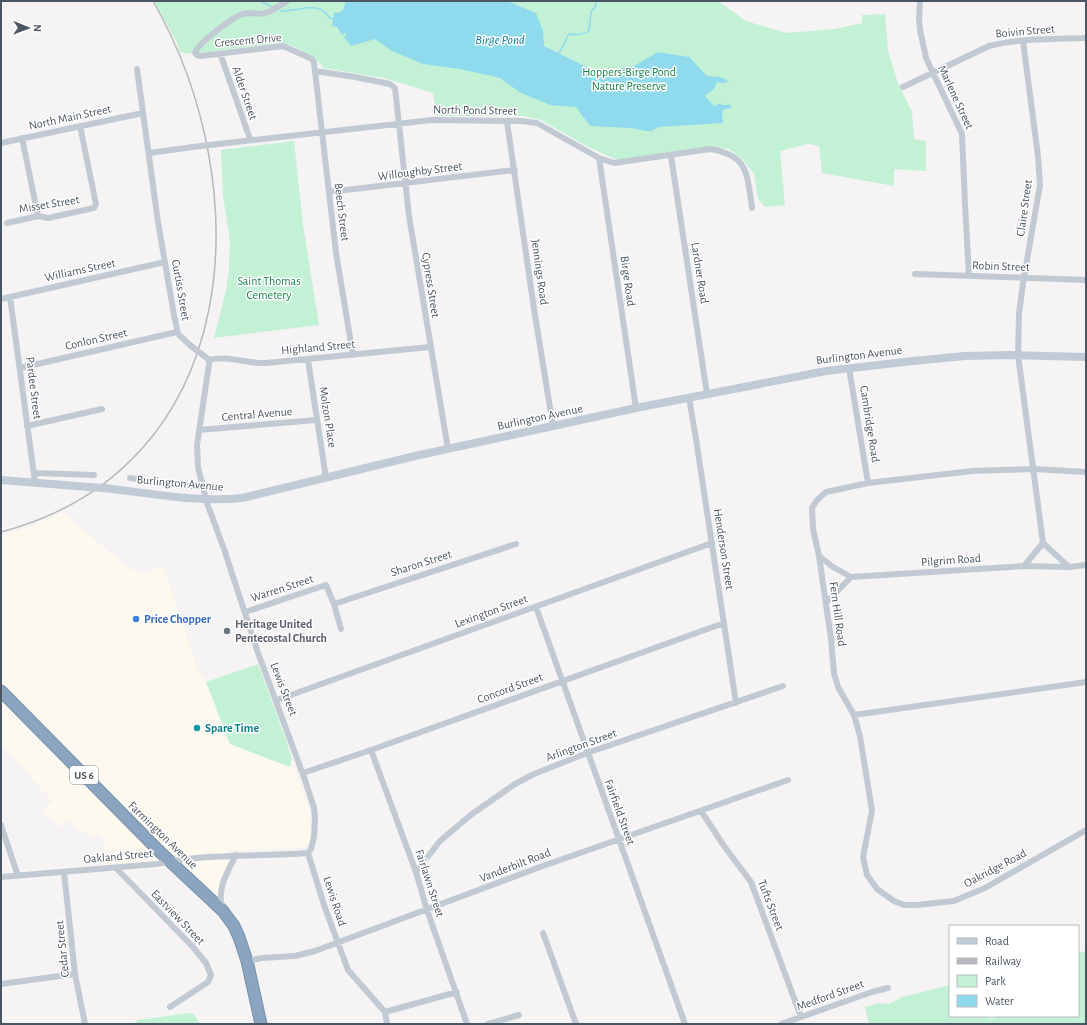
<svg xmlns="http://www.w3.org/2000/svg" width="1087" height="1025" viewBox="0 0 1087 1025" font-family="'Alegreya Sans',sans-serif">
	<rect width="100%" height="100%" fill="#f5f3f3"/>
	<path fill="#fdf9ef" d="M 63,512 L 122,563 L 135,571 L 138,573 L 144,573 L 163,566 L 198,670 L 206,682 L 230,744 L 294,768 L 309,810 L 311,834 L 309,842 L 305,846 L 297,848 L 228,851 L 229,862 L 219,883 L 216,912 L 171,867 L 110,872 L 108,858 L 102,837 L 80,831 L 69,820 L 60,827 L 43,811 L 52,801 L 1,744 L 1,536 L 22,529 L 49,519 Z"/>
	<path fill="#c3f1d5" d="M 154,1 L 303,1 L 304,2 L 305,1 L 718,1 L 746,21 L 786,33 L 835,29 L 862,23 L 862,15 L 885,14 L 888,51 L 898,83 L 912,112 L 914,139 L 926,141 L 926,171 L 894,169 L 894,186 L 822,173 L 819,146 L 808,144 L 780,151 L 785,205 L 765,207 L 758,199 L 754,174 L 744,161 L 729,149 L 709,147 L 690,149 L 618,160 L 590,148 L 541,120 L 524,116 L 437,116 L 433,93 L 384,78 L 323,68 L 320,63 L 295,47 L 283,43 L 220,50 L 202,54 L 204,52 C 195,53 187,55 179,51 L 177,43 Z
		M 294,141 L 303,225 L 319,325 L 214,338 L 226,291 L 229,268 L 230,242 L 223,195 L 221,150 Z
		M 258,664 L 286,740 L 292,759 L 290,767 L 230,744 L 206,682 Z
		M 1086,951 L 1086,1024 L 869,1024 L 865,1007 L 878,1003 L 889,1004 L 902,997 L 950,985 L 950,1016 L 987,1016 L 989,1019 L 996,1018 L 996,1016 L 1078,1016 L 1078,953 Z
		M 189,1013 L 194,1014 L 200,1024 L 135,1024 L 138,1020 Z"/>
	<path fill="#90daee" d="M 346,1 L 507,1 L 536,13 L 543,31 L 544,46 L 599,73 L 634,66 L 658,52 L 689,57 L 707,76 L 720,77 L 729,81 L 723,83 L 717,82 L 714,89 L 705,96 L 714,106 L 720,103 L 722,105 L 731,105 L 731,108 L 724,109 L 722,113 L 723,123 L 659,127 L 651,131 L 646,131 L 632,128 L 590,126 L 576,107 L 550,105 L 521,93 L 500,78 L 460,69 L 423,64 L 392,51 L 375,39 L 351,46 L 344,37 L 347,35 L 345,33 L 342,35 L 337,27 L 332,26 L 334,12 L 339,13 L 343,10 Z"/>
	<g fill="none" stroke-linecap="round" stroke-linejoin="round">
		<path stroke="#90daee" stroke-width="1.5" d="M 260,1 L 271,6
			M 281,11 C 301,11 318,0 330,18 L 333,19
			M 559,53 L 569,34 C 576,35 583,35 589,31 L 591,12 L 595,7 L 597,1"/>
		<g stroke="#7690ad" stroke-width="13">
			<path id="highway" d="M 1,691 L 159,851 L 223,911 L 234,926 L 239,937 L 247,961 L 261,1024"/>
		</g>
		<path stroke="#c1cad2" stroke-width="6" d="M 287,1 C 281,5 272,11 265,13 C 258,15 250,12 243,14 C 234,16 196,45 195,53 L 197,55 L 201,56 L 283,46 L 312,59 L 314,63 L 336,253 L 353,355
			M 920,1 L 919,18 L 920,30 L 926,58 L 962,134 L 965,204 L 969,275
			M 1023,41 L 1038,156 L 1040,185 L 1023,283 L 1019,314 L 1018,355 L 1043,543 L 1069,567
			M 220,53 L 250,139
			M 137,69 L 158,222 L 174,315 L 178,334 L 191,346
			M 315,71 L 355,77 L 390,84 L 395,88 L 409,216 L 448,449
			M 903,87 L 989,46 C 1020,38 1054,39 1086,38
			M 507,122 L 534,309 L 553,426
			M 22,138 L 38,216
			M 1,143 L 143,113
			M 218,144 L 432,120 L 521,121 L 537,123 L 599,158 L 614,163 L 710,149 C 749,155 747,175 752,208
			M 149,153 L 193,147
			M 671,156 L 707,394
			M 599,158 L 636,408
			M 329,192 L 515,170
			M 7,223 L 38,216 L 48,218 L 94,208 L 96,204 L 80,126
			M 915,274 L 1086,280
			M 10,297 L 35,482
			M 1,299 L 165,262
			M 203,355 L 209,360 L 209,364 L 197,445 L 198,467 L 207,503 L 224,549 L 257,650 L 305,780 L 314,808 L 315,819 L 314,837 L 311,849 L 308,853
			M 209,360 C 226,355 248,364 266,363 L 430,347
			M 308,360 L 326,478
			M 20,368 L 177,332
			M 849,368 L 868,483
			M 689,398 L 696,439 L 736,703
			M 27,426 L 102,409
			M 199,430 L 316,420
			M 1086,472 L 1034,469 L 972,471 L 868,483 L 826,492 L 817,500 L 812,508 L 813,529 L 819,556 L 831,639 L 834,673 L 838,687 L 854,715 L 860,736 L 872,811 L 863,857 L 867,875 L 877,889 L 894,901 L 904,905 L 917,905 L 954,901 L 985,888 L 1086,830
			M 35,473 L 94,475
			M 130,478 L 178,485 L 202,487
			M 819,556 L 833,567 L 851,577
			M 1024,566 L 1043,543
			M 826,603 L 851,577 L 1024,566 L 1069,567 L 1086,565
			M 334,604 L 516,544
			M 536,607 L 685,1024
			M 245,612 L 326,585 L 334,604 L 341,629
			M 277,700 L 712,543
			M 854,715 L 1086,682
			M 371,750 L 416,872 L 427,910 L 467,1024
			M 303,773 L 371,750 L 724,623
			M 701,811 L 724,846 L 751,882 L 801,1017
			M 1,825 L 18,876
			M 308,853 L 324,905 L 348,970 L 385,1012 L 387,1024
			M 116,868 L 193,947 L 206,963 L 211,975 L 208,982 L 170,1007
			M 64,872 L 75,974 L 85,1024
			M 416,872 L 440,841 L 472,814 L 515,784 L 534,774 L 587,753 L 783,686
			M 1,877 L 157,864 C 204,853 259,857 308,853
			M 222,908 C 217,888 227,873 236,855
			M 543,933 L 576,1024
			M 247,961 L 262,958 L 295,956 L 315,951 L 540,867 L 788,780
			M 1,984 L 75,974
			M 385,1012 L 457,992
			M 488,1024 L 519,1015
			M 781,1024 L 872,992 L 888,988"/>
		<path stroke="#c1cbd6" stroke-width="8" d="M 1,480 L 89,487
			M 104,488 C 150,493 196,503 242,498 L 415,456 L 553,426 L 636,408 L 826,371 L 913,361 L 965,356 L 1011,355 L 1086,357"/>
		<use href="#highway" stroke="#8ba5c1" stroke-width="11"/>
		<path stroke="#b5b8bd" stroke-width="1.5" d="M 1,532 C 244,468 260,188 153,1"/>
		<path stroke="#c1cad2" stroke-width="6" d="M 193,147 L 218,144
			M 191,346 L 203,355"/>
		<path stroke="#c1cbd6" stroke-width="8" d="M 89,487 L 104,488"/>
	</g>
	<circle fill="#3f7fe0" stroke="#fff" stroke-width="1.5" cx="136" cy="619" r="4"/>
	<circle fill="#6b7280" stroke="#fff" stroke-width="1.5" cx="227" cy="631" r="4"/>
	<circle fill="#0f9aa8" stroke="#fff" stroke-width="1.5" cx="197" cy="728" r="4"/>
	<g text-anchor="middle" stroke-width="3" stroke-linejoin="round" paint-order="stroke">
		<rect fill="#fff" stroke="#808990" stroke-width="1" x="70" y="766" width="28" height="18" rx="3"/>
		<g font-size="11" font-weight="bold" fill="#4a5661">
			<text x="84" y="779">US 6</text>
		</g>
		<g font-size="12" fill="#4a5661" stroke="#fff">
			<text transform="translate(1025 31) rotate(-5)" y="4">Boivin Street</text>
			<text transform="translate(248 40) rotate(-5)" y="4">Crescent Drive</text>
			<text transform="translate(245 93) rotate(71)" y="4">Alder Street</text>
			<text transform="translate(956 97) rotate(65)" y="4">Marlene Street</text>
			<text transform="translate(475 110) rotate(1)" y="4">North Pond Street</text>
			<text transform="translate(70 117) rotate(-12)" y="4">North Main Street</text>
			<text transform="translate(420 171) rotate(-7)" y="4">Willoughby Street</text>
			<text transform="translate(49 204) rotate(-9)" y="4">Misset Street</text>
			<text transform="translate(1024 208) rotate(-82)" y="4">Claire Street</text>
			<text transform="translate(342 212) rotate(83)" y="4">Beech Street</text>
			<text transform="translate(1001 266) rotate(2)" y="4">Robin Street</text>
			<text transform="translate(80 270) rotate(-12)" y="4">Williams Street</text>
			<text transform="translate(540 272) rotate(82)" y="4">Jennings Road</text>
			<text transform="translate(700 273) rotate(81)" y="4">Lardner Road</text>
			<text transform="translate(628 281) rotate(82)" y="4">Birge Road</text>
			<text transform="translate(431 285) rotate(81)" y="4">Cypress Street</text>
			<text transform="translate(181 290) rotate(80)" y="4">Curtiss Street</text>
			<text transform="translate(96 339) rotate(-13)" y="4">Conlon Street</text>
			<text transform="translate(318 347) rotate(-5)" y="4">Highland Street</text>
			<text transform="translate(859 355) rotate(-7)" y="4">Burlington Avenue</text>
			<text transform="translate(34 388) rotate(83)" y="4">Pardee Street</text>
			<text transform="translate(257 414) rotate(-5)" y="4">Central Avenue</text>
			<text transform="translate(328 417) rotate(81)" y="4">Molzon Place</text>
			<text transform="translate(540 417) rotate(-12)" y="4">Burlington Avenue</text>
			<text transform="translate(870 424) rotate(81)" y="4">Cambridge Road</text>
			<text transform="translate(180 483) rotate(5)" y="4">Burlington Avenue</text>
			<text transform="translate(724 549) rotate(81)" y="4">Henderson Street</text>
			<text transform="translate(951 560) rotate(-4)" y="4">Pilgrim Road</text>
			<text transform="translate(421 563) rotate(-18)" y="4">Sharon Street</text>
			<text transform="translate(282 588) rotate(-18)" y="4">Warren Street</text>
			<text transform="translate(491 611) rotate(-20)" y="4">Lexington Street</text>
			<text transform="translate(838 614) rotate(82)" y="4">Fern Hill Road</text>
			<text transform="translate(510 688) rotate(-20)" y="4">Concord Street</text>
			<text transform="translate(284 689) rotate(69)" y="4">Lewis Street</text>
			<text transform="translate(581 745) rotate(-20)" y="4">Arlington Street</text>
			<text transform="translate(620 812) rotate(70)" y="4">Fairfield Street</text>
			<text transform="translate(163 835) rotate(44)" y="4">Farmington Avenue</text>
			<text transform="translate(118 856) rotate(-5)" y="4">Oakland Street</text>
			<text transform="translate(515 865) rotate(-21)" y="4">Vanderbilt Road</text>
			<text transform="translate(995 868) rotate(-28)" y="4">Oakridge Road</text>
			<text transform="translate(430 883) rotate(72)" y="4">Fairlawn Street</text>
			<text transform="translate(335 901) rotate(72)" y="4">Lewis Road</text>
			<text transform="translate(771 905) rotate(69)" y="4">Tufts Street</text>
			<text transform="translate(178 917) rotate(46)" y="4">Eastview Street</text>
			<text transform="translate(62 949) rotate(-96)" y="4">Cedar Street</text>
			<text transform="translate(830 995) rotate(-20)" y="4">Medford Street</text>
		</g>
		<g font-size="12" fill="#17864f" stroke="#fff">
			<text x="629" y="76">Hoppers-Birge Pond<tspan x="629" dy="14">Nature Preserve</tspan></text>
			<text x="269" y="285">Saint Thomas<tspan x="269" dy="14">Cemetery</tspan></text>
		</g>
		<g font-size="12" font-weight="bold" fill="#366cbe" stroke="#fff" text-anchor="start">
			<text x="144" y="623">Price Chopper</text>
		</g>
		<g font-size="12" font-weight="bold" fill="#5b616d" stroke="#fff" text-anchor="start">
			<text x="235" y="628">Heritage United<tspan x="235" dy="14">Pentecostal Church</tspan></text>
		</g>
		<g font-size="12" font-weight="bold" fill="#0d838f" stroke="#fff" text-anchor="start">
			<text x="205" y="732">Spare Time</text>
		</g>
		<g font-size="13" font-style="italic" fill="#0c7c9b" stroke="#fff">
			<text x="500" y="44">Birge Pond</text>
		</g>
	</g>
	<rect width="1087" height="1025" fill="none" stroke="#4a5661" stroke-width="4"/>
	<rect x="949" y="925" width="130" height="92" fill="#ffffff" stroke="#b7bbc0"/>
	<rect x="957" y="938" width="20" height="6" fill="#c1cbd6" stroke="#b7bbc0"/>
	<text x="985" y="945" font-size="12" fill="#4a5661">Road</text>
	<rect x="957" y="958" width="20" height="6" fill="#b5b8bd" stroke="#b7bbc0"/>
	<text x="985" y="965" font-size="12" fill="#4a5661">Railway</text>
	<rect x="957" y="975" width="20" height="12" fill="#c3f1d5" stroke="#b7bbc0"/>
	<text x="985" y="985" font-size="12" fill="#4a5661">Park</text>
	<rect x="957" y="995" width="20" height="12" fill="#90daee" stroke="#b7bbc0"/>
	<text x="985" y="1005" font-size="12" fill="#4a5661">Water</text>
	<g transform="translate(28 28) rotate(91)" stroke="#ffffff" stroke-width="3" paint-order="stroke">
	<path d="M0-3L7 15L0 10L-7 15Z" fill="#4a5661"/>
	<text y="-6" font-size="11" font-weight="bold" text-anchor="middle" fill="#4a5661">N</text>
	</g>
</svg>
